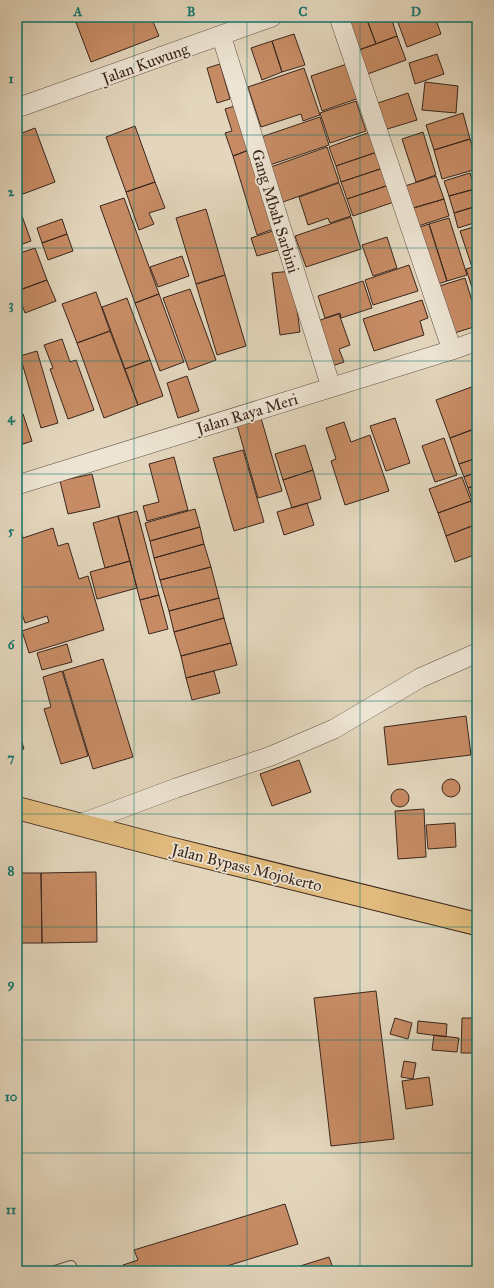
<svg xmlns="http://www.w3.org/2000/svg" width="494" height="1288" viewBox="0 0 494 1288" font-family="'IM FELL Great Primer',serif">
	<rect width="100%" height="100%" fill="#e3d6bc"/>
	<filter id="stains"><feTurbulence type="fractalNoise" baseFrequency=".005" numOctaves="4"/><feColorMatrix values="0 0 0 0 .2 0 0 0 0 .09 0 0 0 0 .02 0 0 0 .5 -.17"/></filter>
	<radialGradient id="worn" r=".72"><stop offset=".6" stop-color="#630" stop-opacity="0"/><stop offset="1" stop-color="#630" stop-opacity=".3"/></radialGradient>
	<path fill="#c78c65" stroke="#3a261d" d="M 74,17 L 151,17 L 159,36 L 91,62 Z
		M 344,17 L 366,17 L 376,44 L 356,51 Z
		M 366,17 L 391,17 L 397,36 L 376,44 Z
		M 396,17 L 435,17 L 441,34 L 407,47 Z
		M 294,34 L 305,65 L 282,72 L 272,41 Z
		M 397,36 L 406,60 L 365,75 L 356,51 Z
		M 272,41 L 282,72 L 262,80 L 251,48 Z
		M 437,54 L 444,74 L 415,84 L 409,63 Z
		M 220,64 L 230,99 L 217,103 L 207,68 Z
		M 347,64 L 359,98 L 322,111 L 311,76 Z
		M 304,68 L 320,115 L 303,121 L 301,114 L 261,127 L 248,87 Z
		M 425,82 L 458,86 L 456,113 L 422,110 Z
		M 408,93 L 417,120 L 384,130 L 375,104 Z
		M 356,101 L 366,131 L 330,143 L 320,113 Z
		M 241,104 L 254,148 L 233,156 L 225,133 L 232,131 L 225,109 Z
		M 463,113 L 470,139 L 434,150 L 426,125 Z
		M 320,117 L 329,145 L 270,165 L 261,137 Z
		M 135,126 L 155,182 L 126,192 L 106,137 Z
		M 35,128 L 55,182 L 23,194 L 17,177 L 17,135 Z
		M 370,132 L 377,152 L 336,166 L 329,147 Z
		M 423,132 L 436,175 L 416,182 L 402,139 Z
		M 470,139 L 477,161 L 477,169 L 442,179 L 434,150 Z
		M 327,147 L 339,182 L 283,202 L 271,167 Z
		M 254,148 L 279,227 L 257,235 L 233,156 Z
		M 377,152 L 383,168 L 341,182 L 336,166 Z
		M 383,168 L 389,185 L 347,199 L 341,182 Z
		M 470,173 L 475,189 L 449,196 L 444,181 Z
		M 436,176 L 444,199 L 410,209 L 402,187 Z
		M 155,182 L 165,208 L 149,213 L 154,224 L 139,230 L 126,192 Z
		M 339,183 L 351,216 L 330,223 L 328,218 L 308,225 L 299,197 Z
		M 389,185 L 394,202 L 353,216 L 347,199 Z
		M 475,189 L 477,197 L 477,206 L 454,213 L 449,196 Z
		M 124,198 L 159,294 L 135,303 L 100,206 Z
		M 444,199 L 449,216 L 415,227 L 410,209 Z
		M 477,206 L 477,222 L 458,228 L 454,213 Z
		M 206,209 L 225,275 L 196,284 L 176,218 Z
		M 22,216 L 31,241 L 17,246 L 17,217 Z
		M 351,217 L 361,249 L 306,267 L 295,236 Z
		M 449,218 L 467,275 L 447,281 L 429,224 Z
		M 62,219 L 67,234 L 42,243 L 37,228 Z
		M 429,224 L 447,281 L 432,286 L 414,229 Z
		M 477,226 L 477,266 L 472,267 L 460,231 Z
		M 279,229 L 285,248 L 257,256 L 251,238 Z
		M 67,234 L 73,251 L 48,260 L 42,243 Z
		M 387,237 L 397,268 L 373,276 L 362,245 Z
		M 35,248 L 47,280 L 17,291 L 17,254 Z
		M 182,256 L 189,276 L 158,287 L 150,267 Z
		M 409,265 L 418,291 L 373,305 L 365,280 Z
		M 477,266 L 477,303 L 466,269 Z
		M 292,271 L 300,332 L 280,335 L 272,273 Z
		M 225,275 L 246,346 L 217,355 L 196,284 Z
		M 465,278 L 477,317 L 477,326 L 448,335 L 433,288 Z
		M 47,280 L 56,301 L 25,313 L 17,291 Z
		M 363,281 L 372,308 L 341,318 L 340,313 L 325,318 L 318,296 Z
		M 190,289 L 216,360 L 189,370 L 163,298 Z
		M 96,292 L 110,331 L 77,343 L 62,304 Z
		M 159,294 L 184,362 L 160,371 L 135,303 Z
		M 127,298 L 150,360 L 125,369 L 102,307 Z
		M 422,300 L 428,318 L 420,321 L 424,335 L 374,351 L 363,319 Z
		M 339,314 L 350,345 L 339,349 L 344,362 L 329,367 L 314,322 Z
		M 110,331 L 138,405 L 104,418 L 77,343 Z
		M 62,339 L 70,362 L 76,360 L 94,410 L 68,419 L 50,369 L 53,368 L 44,345 Z
		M 37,351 L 58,423 L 41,428 L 20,356 Z
		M 150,360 L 163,396 L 138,405 L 125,369 Z
		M 187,376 L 199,411 L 178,418 L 167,383 Z
		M 477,385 L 477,428 L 450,438 L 436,400 Z
		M 23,414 L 32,441 L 17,446 L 17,416 Z
		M 261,418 L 282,491 L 258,498 L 237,425 Z
		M 395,418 L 410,463 L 386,471 L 370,426 Z
		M 344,422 L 351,442 L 370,435 L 389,491 L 345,505 L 331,461 L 336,459 L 326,428 Z
		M 477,428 L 477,458 L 459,464 L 450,438 Z
		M 444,438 L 457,475 L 435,482 L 422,446 Z
		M 305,445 L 313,470 L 283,480 L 275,454 Z
		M 243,450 L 264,522 L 234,531 L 213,458 Z
		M 174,457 L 188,510 L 147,521 L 143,506 L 159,502 L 149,464 Z
		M 477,458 L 477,472 L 464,477 L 459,464 Z
		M 313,470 L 321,499 L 292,508 L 283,480 Z
		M 477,472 L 477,485 L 468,488 L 464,477 Z
		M 92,474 L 100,507 L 68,514 L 60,481 Z
		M 462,477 L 471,501 L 438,513 L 429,489 Z
		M 477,485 L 477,500 L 473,502 L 468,488 Z
		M 471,501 L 477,517 L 477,524 L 446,536 L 438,513 Z
		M 307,503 L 314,525 L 284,535 L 277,512 Z
		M 195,509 L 200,527 L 150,541 L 145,523 Z
		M 137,511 L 159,595 L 140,600 L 118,516 Z
		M 118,516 L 130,561 L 105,568 L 93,523 Z
		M 477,524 L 477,554 L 455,562 L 446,536 Z
		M 20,527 L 23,538 L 53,528 L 58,546 L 68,543 L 79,579 L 88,576 L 104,630 L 29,653 L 22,631 L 49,622 L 47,616 L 25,623 L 17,598 L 17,528 Z
		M 200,527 L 204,544 L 154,558 L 150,541 Z
		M 204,544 L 211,567 L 160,580 L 154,558 Z
		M 130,561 L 137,588 L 97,599 L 90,572 Z
		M 211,567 L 219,598 L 169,611 L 160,580 Z
		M 159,595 L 168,629 L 149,634 L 140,600 Z
		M 219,598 L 224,618 L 174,632 L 169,611 Z
		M 224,618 L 231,643 L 181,656 L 174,632 Z
		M 231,643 L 237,665 L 186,678 L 181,656 Z
		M 67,644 L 72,662 L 42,670 L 37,653 Z
		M 103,659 L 133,757 L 93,769 L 63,671 Z
		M 62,671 L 88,756 L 61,764 L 44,709 L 51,707 L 43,677 Z
		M 214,671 L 220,693 L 192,700 L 186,678 Z
		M 466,716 L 471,755 L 388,765 L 384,727 Z
		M 17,726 L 24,749 L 17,751 Z
		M 299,760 L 311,792 L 272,806 L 260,774 Z
		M442 788a9 9 0 1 1 18 0a9 9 0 1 1-18 0Z
		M391 798a9 9 0 1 1 18 0a9 9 0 1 1-18 0Z
		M 424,809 L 426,857 L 398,859 L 395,811 Z
		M 455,823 L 456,847 L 428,849 L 426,825 Z
		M 96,872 L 97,942 L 42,943 L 41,873 Z
		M 17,873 L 41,873 L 42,943 L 17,943 Z
		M 376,991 L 394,1139 L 331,1146 L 314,998 Z
		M 395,1018 L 412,1023 L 408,1039 L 390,1034 Z
		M 462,1018 L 477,1018 L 477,1053 L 461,1053 Z
		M 418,1021 L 447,1024 L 446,1037 L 417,1033 Z
		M 434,1035 L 459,1038 L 457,1052 L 432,1050 Z
		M 404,1061 L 416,1063 L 413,1079 L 401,1077 Z
		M 429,1077 L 433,1105 L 406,1109 L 402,1081 Z
		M 285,1204 L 298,1244 L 211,1271 L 125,1271 L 123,1265 L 138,1260 L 134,1250 Z
		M 329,1257 L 334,1271 L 284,1271 Z"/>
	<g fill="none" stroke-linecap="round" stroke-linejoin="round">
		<g stroke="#645245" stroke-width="12">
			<path id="lane" d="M 55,1271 L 71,1266"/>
		</g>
		<g stroke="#645245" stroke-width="20">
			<path id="street" d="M 339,17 L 452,350
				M 221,35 L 331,387
				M 17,108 L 272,17
				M 17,485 L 452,350 L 477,341
				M 80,824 L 176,788 L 271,756 L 334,729 L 420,678 L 477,653"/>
		</g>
		<g stroke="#3a261d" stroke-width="24">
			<path id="highway" d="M 17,808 L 165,847 L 477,924"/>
		</g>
		<use href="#lane" stroke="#ede4d3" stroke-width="10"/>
		<use href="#street" stroke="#ede4d3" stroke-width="19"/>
		<use href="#highway" stroke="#e2bb7e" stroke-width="22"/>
	</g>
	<path fill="none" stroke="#0f766e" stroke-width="1" stroke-opacity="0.55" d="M 134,17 L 134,1271M 247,17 L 247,1271M 360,17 L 360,1271M 17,135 L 477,135M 17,248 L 477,248M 17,361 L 477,361M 17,474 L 477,474M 17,587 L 477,587M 17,701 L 477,701M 17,814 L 477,814M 17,927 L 477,927M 17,1040 L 477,1040M 17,1153 L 477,1153"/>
	<g text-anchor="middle" stroke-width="3.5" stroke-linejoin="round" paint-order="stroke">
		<g font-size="16" fill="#3a261d" stroke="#ede4d3">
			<text transform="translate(145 63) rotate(-20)" y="6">Jalan Kuwung</text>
			<text transform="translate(276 211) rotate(73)" y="6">Gang Mbah Sarbini</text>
			<text transform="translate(247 413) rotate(-17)" y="6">Jalan Raya Meri</text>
			<text transform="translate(247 867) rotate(14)" y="6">Jalan Bypass Mojokerto</text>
		</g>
	</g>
	<rect width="494" height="1288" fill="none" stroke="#e3d6bc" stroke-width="44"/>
	<rect x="22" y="22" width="450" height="1244" fill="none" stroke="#0f766e" stroke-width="1.5"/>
	<g font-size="13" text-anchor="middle" font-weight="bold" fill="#0f766e">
		<text x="78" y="16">A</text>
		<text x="191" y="16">B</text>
		<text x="303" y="16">C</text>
		<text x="416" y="16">D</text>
		<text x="11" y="83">1</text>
		<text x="11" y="196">2</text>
		<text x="11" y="309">3</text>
		<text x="11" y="422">4</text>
		<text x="11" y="535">5</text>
		<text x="11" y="649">6</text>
		<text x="11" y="762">7</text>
		<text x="11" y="875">8</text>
		<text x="11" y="988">9</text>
		<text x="11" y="1101">10</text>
		<text x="11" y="1214">11</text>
	</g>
	<rect width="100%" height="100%" filter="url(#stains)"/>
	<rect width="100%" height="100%" fill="url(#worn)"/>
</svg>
